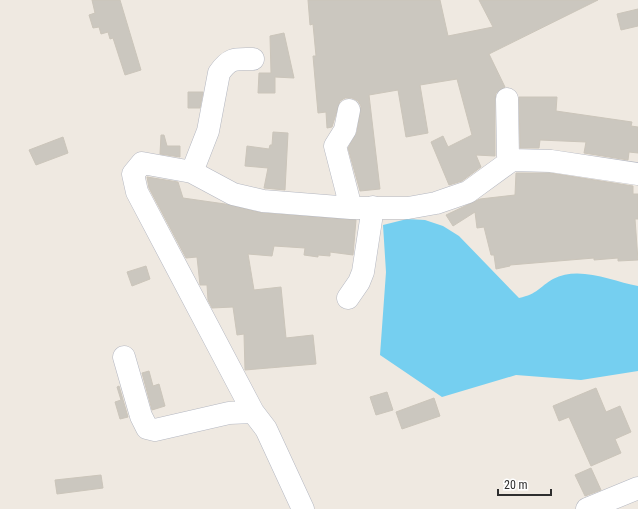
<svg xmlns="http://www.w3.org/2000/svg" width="638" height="509" viewBox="0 0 638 509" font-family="'Roboto Condensed',sans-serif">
	<rect width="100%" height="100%" fill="#efe9e1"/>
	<path fill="#75cff0" d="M 407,219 L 425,220 L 443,226 L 459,236 L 519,298 C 538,294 539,287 553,279 C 579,265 612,281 638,286 L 638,371 L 581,380 L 516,375 L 442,397 L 380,355 L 386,272 L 383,225 Z"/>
	<path fill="#cbc7bf" stroke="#cbc5ba" d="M 92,0 L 120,0 L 141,70 L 125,75 L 113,38 L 110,39 L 108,32 L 101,34 L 99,27 L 93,28 L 89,15 L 95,13 Z
		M 308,0 L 440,0 L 448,36 L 493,27 L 479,0 L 598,0 L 489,54 L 505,87 L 496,93 L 495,99 L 495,156 L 476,155 L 481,167 L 462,181 L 449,185 L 431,142 L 443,136 L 448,147 L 472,135 L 457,79 L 420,85 L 428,133 L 406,137 L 398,90 L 369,95 L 380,189 L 360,191 L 348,148 L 357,132 L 361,106 L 358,101 L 352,98 L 345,98 L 340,101 L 332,127 L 327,128 L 326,112 L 318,113 L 313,56 L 316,56 L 313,24 L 310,25 Z
		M 638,9 L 638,26 L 621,30 L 617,14 Z
		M 284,33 L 294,78 L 275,77 L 275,93 L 258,93 L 259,73 L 271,73 L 270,36 Z
		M 188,92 L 203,92 L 200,108 L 188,108 Z
		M 519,97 L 557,97 L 556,111 L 632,122 L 631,126 L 638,127 L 638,153 L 629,152 L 628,160 L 584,153 L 586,142 L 540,140 L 539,148 L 520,148 Z
		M 273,132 L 288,133 L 285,190 L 264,188 L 268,168 L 245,166 L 247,146 L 269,149 L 270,145 L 272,145 Z
		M 161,135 L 164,135 L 167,146 L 180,146 L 180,157 L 160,154 Z
		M 63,137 L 68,153 L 36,165 L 29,150 Z
		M 516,173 L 550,173 L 633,186 L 633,194 L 638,194 L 638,219 L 635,219 L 638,260 L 618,261 L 618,258 L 594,260 L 594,258 L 510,265 L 510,266 L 496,269 L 494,255 L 491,255 L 484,227 L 477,228 L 475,212 L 453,226 L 446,215 L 480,199 L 515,195 Z
		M 147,177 L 178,182 L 183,198 L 225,204 L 262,213 L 356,220 L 353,255 L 330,252 L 330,256 L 318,255 L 318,257 L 304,255 L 305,248 L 274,246 L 272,256 L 248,254 L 254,290 L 281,287 L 286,338 L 313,335 L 316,364 L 245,370 L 244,334 L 237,335 L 233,307 L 212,308 L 208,300 L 207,285 L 200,285 L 197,257 L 186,258 L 149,188 Z
		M 146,266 L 150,279 L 132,286 L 127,272 Z
		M 149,371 L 153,386 L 159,384 L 165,406 L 152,410 L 142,373 Z
		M 119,386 L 128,417 L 120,419 L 115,402 L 121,400 L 117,387 Z
		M 596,388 L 606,412 L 620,406 L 631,432 L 615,439 L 621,453 L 591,466 L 569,417 L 559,421 L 553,406 Z
		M 387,392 L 393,410 L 376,415 L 370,397 Z
		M 434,398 L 440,416 L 402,429 L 396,412 Z
		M 591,468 L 601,490 L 585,496 L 575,475 Z
		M 101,475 L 103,488 L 57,494 L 55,480 Z"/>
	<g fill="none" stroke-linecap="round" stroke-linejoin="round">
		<g stroke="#b4b7c1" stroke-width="23">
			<path id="minor" d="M 507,99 L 508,156 L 512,160
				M 349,110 L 345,130 L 335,146 L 351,208
				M 192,172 L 208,131 L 219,73 C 230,57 236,59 253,59
				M 348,298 L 359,282 L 363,272 L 373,207
				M 124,357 L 141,416 L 147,428 L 155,430 L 229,413 L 253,412 L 266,429 L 303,509
				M 253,412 L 137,192 L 133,174 L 142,163 L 192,172 L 233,194 L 263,201 L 351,208 L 408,208 L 436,203 L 468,192 L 512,160 L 551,161 L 638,174
				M 587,509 L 638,488"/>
		</g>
		<use href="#minor" stroke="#fff" stroke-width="22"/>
	</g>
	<path d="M498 489v6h53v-6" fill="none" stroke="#2e2e2e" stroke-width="2"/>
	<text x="504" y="489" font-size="12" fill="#2e2e2e" stroke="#ffffff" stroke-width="3" paint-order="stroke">20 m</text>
</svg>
